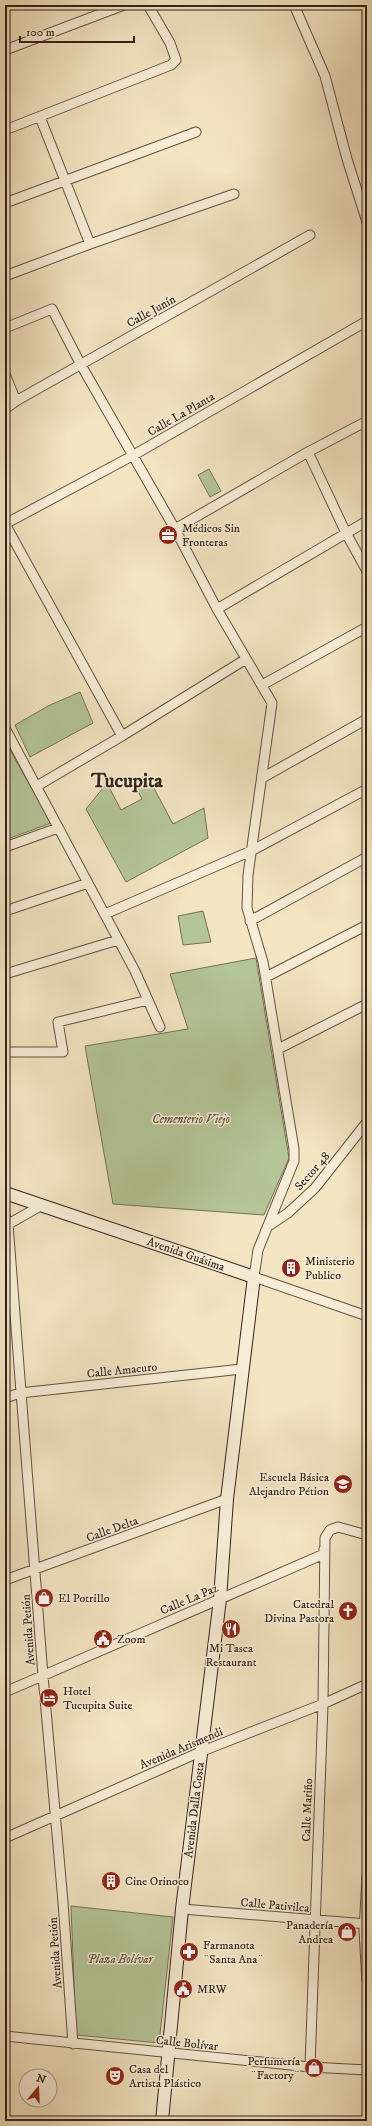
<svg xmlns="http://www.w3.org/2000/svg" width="372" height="2126" viewBox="0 0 372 2126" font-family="'IM FELL DW Pica',serif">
	<rect width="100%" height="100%" fill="#f3e4c2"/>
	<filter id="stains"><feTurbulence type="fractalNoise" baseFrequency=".005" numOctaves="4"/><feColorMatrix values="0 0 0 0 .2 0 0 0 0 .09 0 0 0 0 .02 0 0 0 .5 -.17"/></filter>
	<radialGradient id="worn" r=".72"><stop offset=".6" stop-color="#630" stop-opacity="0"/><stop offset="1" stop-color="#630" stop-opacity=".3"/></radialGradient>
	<path fill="#b4c598" stroke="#747358" d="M 209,469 L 221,491 L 210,497 L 198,475 Z
		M 80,692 L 93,723 L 30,757 L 15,725 L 48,706 Z
		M 5,741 L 51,823 L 5,840 Z
		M 147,775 L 173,824 L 204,808 L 208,838 L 126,882 L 86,809 L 107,783 L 121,810 L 142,799 L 133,782 Z
		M 203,911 L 211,942 L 183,945 L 178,916 Z
		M 256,958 L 289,1158 L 264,1215 L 113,1204 L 85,1046 L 188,1029 L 170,974 Z
		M 71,1906 L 173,1917 L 159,2043 L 76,2035 Z"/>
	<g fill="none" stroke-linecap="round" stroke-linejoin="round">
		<g stroke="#635243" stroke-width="11">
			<path id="minor" d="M 294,5 L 325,76 L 347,159 L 367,222
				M 5,50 L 124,5
				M 40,117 L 90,244
				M 5,130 L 171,65 L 176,60 L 170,43 L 148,5
				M 5,203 L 196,132
				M 5,276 L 90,244 L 234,194
				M 5,328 L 52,309 L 81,365 L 175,529 L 217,609 L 272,703 L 248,875 L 247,908 L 263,962 L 294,1149 L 294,1161 L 258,1250 L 254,1277 L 367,1316
				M 5,374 L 16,401
				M 5,409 L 16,401 L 310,235
				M 308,452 L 346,533 L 367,571
				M 5,524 L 132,456 L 367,321
				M 5,524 L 122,736
				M 175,529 L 308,452 L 367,421
				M 217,609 L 367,521
				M 262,685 L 367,627
				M 5,728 L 135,971 L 160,1027
				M 262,778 L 367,719
				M 37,786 L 122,736 L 246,659
				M 5,847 L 58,828
				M 5,911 L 88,883
				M 105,914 L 251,851 L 367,789
				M 250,921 L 367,857
				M 5,974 L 118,940
				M 266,977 L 367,925
				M 278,1049 L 367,1004
				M 5,1052 L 63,1052 L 58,1022 L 148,1000
				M 5,1216 L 8,1224 L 43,1676 L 63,1902 L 73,2044
				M 5,1226 L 42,1205
				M 267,1227 L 288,1213 L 315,1188 L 367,1122
				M 5,1398 L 20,1393 L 242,1369
				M 5,1580 L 227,1499
				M 5,1692 L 324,1554 L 324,1549
				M 5,1838 L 200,1752 L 323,1704 L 367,1684
				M 367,1876 L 364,1931 L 367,1981
				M 182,1909 L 367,1924
				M 5,2036 L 310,2067 L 367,2070
				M 310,2067 L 323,1704 L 325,1538 L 330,1530 L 338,1527 L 367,1535"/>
		</g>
		<g stroke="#332119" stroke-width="14">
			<path id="secondary" d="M 5,1193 L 254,1277 L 227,1499 L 220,1599 L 182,1909 L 162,2121"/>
		</g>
		<use href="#minor" stroke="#f7edd7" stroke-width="9"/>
		<use href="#secondary" stroke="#f7edd7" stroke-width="12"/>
	</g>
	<defs>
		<g id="office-disc" transform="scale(1)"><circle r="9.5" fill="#8f2418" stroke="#f7edd7"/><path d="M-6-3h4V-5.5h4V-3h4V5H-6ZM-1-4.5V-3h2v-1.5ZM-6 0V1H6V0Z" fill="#fff"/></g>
		<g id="building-disc" transform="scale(1)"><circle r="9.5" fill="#8f2418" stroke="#f7edd7"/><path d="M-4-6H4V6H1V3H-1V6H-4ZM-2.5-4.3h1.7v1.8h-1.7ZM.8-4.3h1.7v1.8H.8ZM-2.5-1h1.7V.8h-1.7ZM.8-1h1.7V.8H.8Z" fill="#fff"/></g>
		<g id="school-disc" transform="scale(1)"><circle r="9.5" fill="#8f2418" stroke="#f7edd7"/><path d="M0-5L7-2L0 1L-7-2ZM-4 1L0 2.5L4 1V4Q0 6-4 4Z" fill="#fff"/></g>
		<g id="shop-disc" transform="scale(1)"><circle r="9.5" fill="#8f2418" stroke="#f7edd7"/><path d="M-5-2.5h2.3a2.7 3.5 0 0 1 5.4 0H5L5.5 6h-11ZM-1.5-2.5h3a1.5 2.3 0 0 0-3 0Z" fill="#fff"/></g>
		<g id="church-disc" transform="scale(1)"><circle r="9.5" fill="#8f2418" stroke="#f7edd7"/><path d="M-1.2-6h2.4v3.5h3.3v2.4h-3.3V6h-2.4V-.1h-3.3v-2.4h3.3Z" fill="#fff"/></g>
		<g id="restaurant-disc" transform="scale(1)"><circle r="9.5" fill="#8f2418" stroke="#f7edd7"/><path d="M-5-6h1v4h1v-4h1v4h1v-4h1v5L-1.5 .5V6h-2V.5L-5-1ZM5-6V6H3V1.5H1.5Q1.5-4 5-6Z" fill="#fff"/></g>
		<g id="civic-disc" transform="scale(1)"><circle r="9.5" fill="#8f2418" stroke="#f7edd7"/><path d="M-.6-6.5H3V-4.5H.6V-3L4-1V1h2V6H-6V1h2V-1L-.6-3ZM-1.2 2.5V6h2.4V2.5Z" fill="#fff"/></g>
		<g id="hotel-disc" transform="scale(1)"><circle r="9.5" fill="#8f2418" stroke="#f7edd7"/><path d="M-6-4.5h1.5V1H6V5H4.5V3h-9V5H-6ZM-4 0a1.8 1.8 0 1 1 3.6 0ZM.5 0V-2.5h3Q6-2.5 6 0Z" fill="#fff"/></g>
		<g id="pharmacy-disc" transform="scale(1)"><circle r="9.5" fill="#8f2418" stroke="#f7edd7"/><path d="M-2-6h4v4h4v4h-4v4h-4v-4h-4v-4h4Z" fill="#fff"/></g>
		<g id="theatre-disc" transform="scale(1)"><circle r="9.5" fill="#8f2418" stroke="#f7edd7"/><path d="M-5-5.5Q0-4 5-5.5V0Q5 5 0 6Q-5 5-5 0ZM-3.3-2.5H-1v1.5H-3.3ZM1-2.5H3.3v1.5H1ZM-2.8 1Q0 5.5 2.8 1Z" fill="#fff"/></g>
	</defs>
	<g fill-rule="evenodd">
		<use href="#office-disc" x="168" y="535"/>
		<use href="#building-disc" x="291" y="1268"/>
		<use href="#school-disc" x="343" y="1484"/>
		<use href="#shop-disc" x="44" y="1598"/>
		<use href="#church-disc" x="348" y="1611"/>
		<use href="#restaurant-disc" x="231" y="1629"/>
		<use href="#civic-disc" x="103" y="1639"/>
		<use href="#hotel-disc" x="49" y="1698"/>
		<use href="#building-disc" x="111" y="1881"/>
		<use href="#shop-disc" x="347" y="1932"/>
		<use href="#pharmacy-disc" x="189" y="1952"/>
		<use href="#civic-disc" x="183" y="1989"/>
		<use href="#shop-disc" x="314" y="2068"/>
		<use href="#theatre-disc" x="115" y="2076"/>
	</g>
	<g text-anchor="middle" stroke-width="3" stroke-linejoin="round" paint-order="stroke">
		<g font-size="12" fill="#332119" stroke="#f7edd7">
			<text transform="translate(151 311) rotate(-29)" y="4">Calle Junín</text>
			<text transform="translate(181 414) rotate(-30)" y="4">Calle La Planta</text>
			<text transform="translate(312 1171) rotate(-49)" y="4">Sector 48</text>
			<text transform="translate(186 1254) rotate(19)" y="4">Avenida Guásima</text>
			<text transform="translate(122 1370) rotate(-6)" y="4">Calle Amacuro</text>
			<text transform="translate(112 1529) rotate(-20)" y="4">Calle Delta</text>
			<text transform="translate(189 1599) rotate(-23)" y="4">Calle La Paz</text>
			<text transform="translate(28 1630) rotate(-94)" y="4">Avenida Petión</text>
			<text transform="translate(181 1748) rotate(-23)" y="4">Avenida Arismendi</text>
			<text transform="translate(194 1810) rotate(-83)" y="4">Avenida Dalla Costa</text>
			<text transform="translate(307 1810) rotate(-88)" y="4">Calle Mariño</text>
			<text transform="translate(275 1905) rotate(5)" y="4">Calle Pativilca</text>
			<text transform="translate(55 1953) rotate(-94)" y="4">Avenida Petión</text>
			<text transform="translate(187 2043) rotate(6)" y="4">Calle Bolívar</text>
		</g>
		<g font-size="12" fill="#332119" stroke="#f7edd7" text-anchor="start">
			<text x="182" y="532">Médicos Sin<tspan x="182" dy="14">Fronteras</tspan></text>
			<text x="305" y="1265">Ministerio<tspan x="305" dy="14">Publico</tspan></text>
			<text x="329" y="1481" text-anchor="end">Escuela Básica<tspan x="329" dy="14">Alejandro Pétion</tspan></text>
			<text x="58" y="1602">El Potrillo</text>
			<text x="334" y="1608" text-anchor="end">Catedral<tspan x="334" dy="14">Divina Pastora</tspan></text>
			<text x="117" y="1643">Zoom</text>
			<text x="231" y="1652" text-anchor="middle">Mi Tasca<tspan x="231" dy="14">Restaurant</tspan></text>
			<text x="63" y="1695">Hotel<tspan x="63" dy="14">Tucupita Suite</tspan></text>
			<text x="125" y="1885">Cine Orinoco</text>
			<text x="333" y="1929" text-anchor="end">Panadería<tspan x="333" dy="14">Andrea</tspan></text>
			<text x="203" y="1949">Farmanota<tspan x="203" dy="14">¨Santa Ana¨</tspan></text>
			<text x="197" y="1993">MRW</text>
			<text x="300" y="2065" text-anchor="end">Perfumería<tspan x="300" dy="14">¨Factory¨</tspan></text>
			<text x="129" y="2073">Casa del<tspan x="129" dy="14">Artista Plástico</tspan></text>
		</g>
		<g font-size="12" font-style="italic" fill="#5a523f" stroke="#f7edd7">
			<text x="191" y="1123">Cementerio Viejo</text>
			<text x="120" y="1963">Plaza Bolívar</text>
		</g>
		<g font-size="20" font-weight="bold" fill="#332119" stroke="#f7edd7">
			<text x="127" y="787">Tucupita</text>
		</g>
	</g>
	<rect width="372" height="2126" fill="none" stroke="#f3e4c2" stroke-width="20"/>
	<rect x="6" y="6" width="360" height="2114" fill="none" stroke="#332119" stroke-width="2"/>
	<rect x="10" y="10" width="352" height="2106" fill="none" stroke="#332119"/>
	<g transform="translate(38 2088) rotate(19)"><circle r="19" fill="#f7edd7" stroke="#a99b8b"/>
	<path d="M0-3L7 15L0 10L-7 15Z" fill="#8f2418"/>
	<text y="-6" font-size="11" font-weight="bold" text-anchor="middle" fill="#332119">N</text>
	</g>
	<path d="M20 36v6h114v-6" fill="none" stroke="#332119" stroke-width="2"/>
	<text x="26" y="36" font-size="12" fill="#332119" stroke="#f7edd7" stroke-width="3" paint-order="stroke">100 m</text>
	<rect width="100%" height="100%" filter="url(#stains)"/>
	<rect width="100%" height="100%" fill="url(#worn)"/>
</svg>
